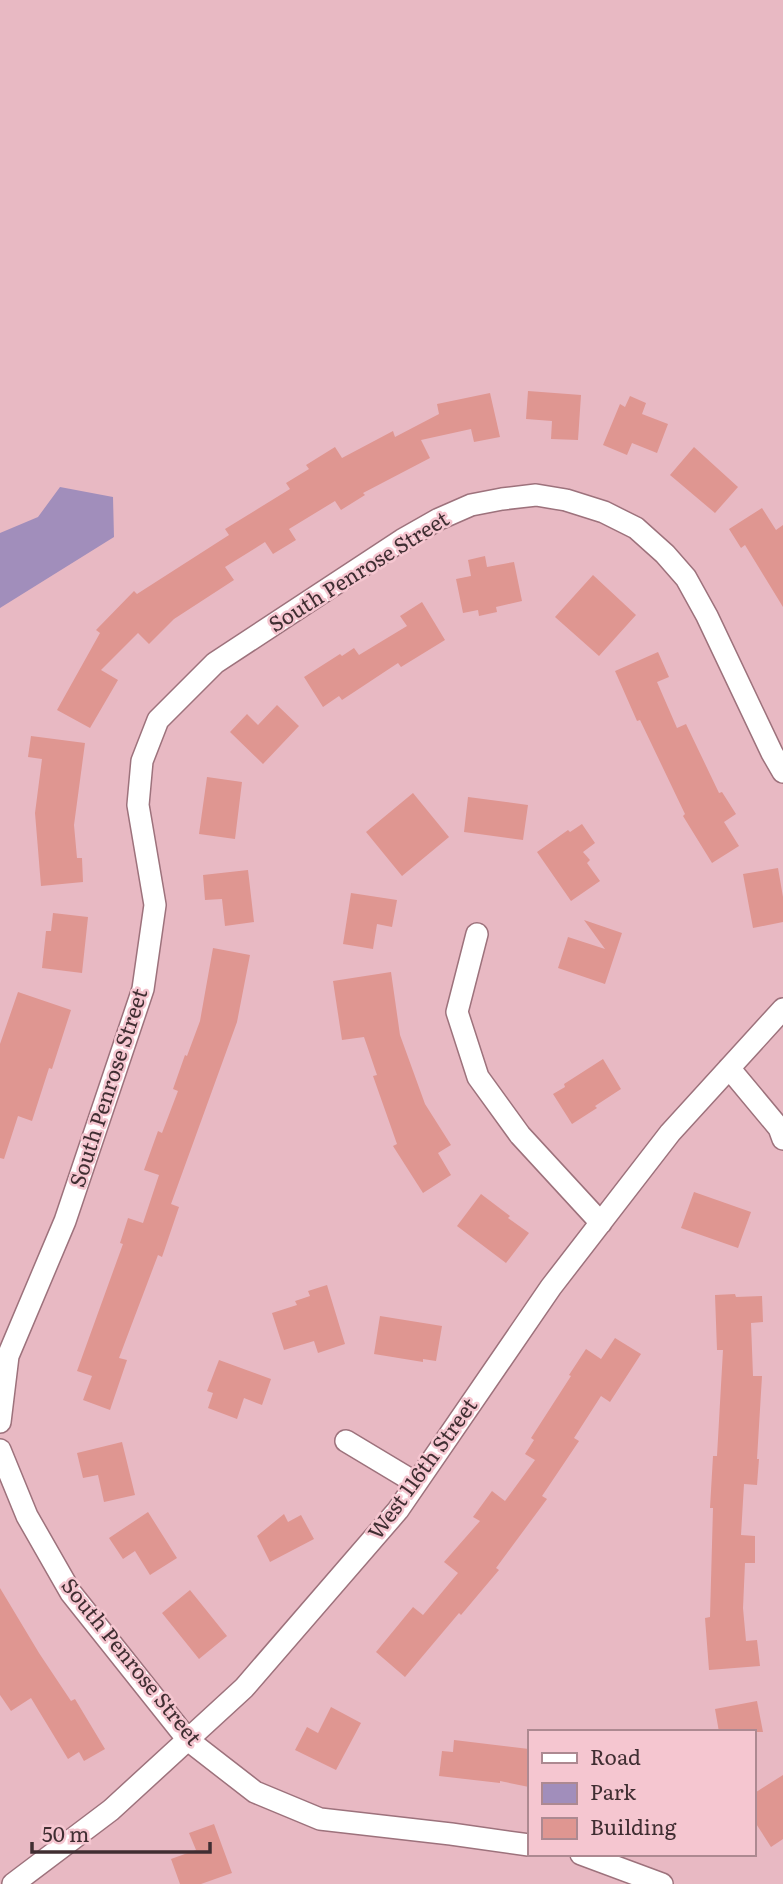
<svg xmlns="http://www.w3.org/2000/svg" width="783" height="1884" viewBox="0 0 783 1884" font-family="Literata,serif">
	<rect width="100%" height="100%" fill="#e8b9c3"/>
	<path fill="#a18ebb" d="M 60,487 L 113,497 L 114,537 L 0,608 L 0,533 L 38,517 Z"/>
	<path fill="#df9691" d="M 528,391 L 581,395 L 578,440 L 551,439 L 552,421 L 526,419 Z
		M 490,393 L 500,437 L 474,442 L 471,429 L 421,440 L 430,458 L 363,493 L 365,495 L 341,510 L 335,501 L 289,529 L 296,540 L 273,554 L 265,542 L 225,567 L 234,580 L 174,619 L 149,644 L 138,633 L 101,670 L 118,680 L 90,728 L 57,710 L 100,633 L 96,630 L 134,591 L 137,594 L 229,535 L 225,529 L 290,489 L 286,483 L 309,469 L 306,465 L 335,447 L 342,458 L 393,431 L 395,437 L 439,414 L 437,404 Z
		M 630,396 L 646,403 L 642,414 L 668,424 L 657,453 L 632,443 L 627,455 L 603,445 L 620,404 L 625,407 Z
		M 694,447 L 738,487 L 715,513 L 670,475 Z
		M 762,508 L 776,530 L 783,525 L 783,607 L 745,545 L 741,548 L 729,529 Z
		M 485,556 L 487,567 L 514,562 L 522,601 L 496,607 L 497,612 L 479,616 L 478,610 L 463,613 L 456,579 L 471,576 L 468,560 Z
		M 593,575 L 636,615 L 599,656 L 555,617 Z
		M 422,602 L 445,640 L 401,667 L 398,663 L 342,700 L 339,696 L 323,707 L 304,677 L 340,654 L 342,656 L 354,648 L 359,655 L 407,626 L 400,616 Z
		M 658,652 L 669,677 L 657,682 L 677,728 L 686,724 L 719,793 L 722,792 L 736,814 L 724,822 L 739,846 L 712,863 L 683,816 L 685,814 L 640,720 L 637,721 L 615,671 Z
		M 277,705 L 299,726 L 263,764 L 230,732 L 247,714 L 258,725 Z
		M 31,736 L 85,743 L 74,825 L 77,858 L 82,858 L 83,882 L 41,886 L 35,813 L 42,759 L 28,757 Z
		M 207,777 L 242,782 L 235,839 L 199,834 Z
		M 413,793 L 449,837 L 402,876 L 366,832 Z
		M 468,797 L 528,805 L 523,840 L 464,832 Z
		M 582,824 L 595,843 L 583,852 L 590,860 L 587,863 L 600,881 L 571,901 L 537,852 L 568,830 L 570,832 Z
		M 778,868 L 783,897 L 783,922 L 753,928 L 743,874 Z
		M 248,870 L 254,922 L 225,926 L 222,899 L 205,900 L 203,875 Z
		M 351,893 L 397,900 L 392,927 L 377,924 L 373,949 L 343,944 Z
		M 53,913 L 88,917 L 82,973 L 42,968 L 46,931 L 51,931 Z
		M 584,920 L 622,933 L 605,984 L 558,968 L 568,937 L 605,949 Z
		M 213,948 L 250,955 L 237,1022 L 171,1204 L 179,1207 L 162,1257 L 158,1255 L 119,1358 L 127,1360 L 110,1410 L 83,1400 L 92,1376 L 77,1371 L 123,1244 L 120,1243 L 128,1218 L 143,1223 L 159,1175 L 144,1170 L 158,1131 L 162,1133 L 178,1091 L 173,1089 L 185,1055 L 187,1056 L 200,1021 Z
		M 391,972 L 400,1035 L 425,1104 L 451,1145 L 438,1153 L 451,1175 L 423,1193 L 393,1146 L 397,1144 L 373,1076 L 377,1075 L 364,1037 L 342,1040 L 333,981 Z
		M 18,992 L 71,1010 L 52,1069 L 49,1068 L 32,1121 L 18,1116 L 4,1159 L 0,1158 L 0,1044 Z
		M 603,1059 L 621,1089 L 595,1106 L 597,1108 L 572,1124 L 553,1094 L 565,1087 L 564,1084 Z
		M 694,1192 L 751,1212 L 738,1248 L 681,1228 Z
		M 481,1194 L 510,1216 L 508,1218 L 529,1233 L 506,1263 L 457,1226 Z
		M 327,1285 L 345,1344 L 318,1353 L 314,1341 L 284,1350 L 272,1313 L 297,1305 L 295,1301 L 310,1296 L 308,1291 Z
		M 735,1294 L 736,1297 L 762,1296 L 763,1322 L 751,1323 L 753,1376 L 762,1376 L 757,1459 L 759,1459 L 757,1485 L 744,1484 L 741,1535 L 755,1536 L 755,1563 L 745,1563 L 743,1608 L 746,1641 L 757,1640 L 760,1666 L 709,1670 L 705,1618 L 710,1617 L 713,1508 L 710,1508 L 713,1456 L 717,1456 L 723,1350 L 717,1350 L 715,1295 Z
		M 380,1316 L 442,1326 L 436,1361 L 423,1359 L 423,1362 L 374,1354 Z
		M 615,1338 L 641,1354 L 610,1402 L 601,1396 L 574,1438 L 579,1441 L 542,1496 L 547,1499 L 496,1568 L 499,1570 L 461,1615 L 459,1613 L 405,1677 L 376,1652 L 413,1607 L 423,1615 L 458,1573 L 444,1562 L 480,1521 L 473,1517 L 492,1491 L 505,1501 L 535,1460 L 525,1454 L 534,1440 L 531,1438 L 571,1376 L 569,1375 L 586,1349 L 601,1359 Z
		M 219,1360 L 271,1379 L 262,1405 L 244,1398 L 237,1419 L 208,1408 L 213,1393 L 207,1391 Z
		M 122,1442 L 135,1495 L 104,1502 L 98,1475 L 83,1478 L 77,1453 Z
		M 148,1512 L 177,1558 L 150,1575 L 135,1551 L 123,1559 L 109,1538 Z
		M 284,1514 L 288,1522 L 301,1515 L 314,1539 L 270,1562 L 257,1536 Z
		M 0,1588 L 39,1653 L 71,1701 L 75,1699 L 105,1749 L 84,1761 L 79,1752 L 68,1759 L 31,1698 L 11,1711 L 0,1695 Z
		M 190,1590 L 227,1636 L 199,1659 L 162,1613 Z
		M 757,1701 L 763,1732 L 719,1732 L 715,1709 Z
		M 331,1707 L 361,1723 L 336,1770 L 295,1750 L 307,1727 L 318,1733 Z
		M 454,1740 L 529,1749 L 529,1787 L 500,1781 L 500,1783 L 439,1776 L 442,1751 L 453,1752 Z
		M 783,1775 L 783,1839 L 771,1847 L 753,1819 L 753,1794 Z
		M 214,1824 L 232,1873 L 201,1884 L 180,1884 L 171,1859 L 196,1850 L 189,1833 Z"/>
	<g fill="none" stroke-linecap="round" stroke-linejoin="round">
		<g stroke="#9d727c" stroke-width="24">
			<path id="street" d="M 477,934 L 457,1012 L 478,1077 L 520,1135 L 601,1223
				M 729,1068 L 779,1128 L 783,1139
				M 0,1422 L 8,1356 L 65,1221 L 143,989 L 155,905 L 138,805 L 142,761 L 158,720 L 215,663 L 402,540 L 439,519 L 471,505 L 502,499 L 536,495 L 566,500 L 604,512 L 636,528 L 665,554 L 686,578 L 707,616 L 772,753 L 783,772
				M 346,1441 L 416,1483
				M 0,1450 L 27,1516 L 71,1593 L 188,1740 L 255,1792 L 320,1819 L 451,1834 L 529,1845
				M 581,1854 L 662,1884
				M 13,1884 L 111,1810 L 244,1688 L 398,1510 L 551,1287 L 670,1133 L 783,1009"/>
		</g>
		<use href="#street" stroke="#fff" stroke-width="21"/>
	</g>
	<g text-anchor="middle" stroke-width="5" stroke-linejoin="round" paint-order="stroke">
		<g font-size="21" fill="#402e32" stroke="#f5c6d0">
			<text transform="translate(359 572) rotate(-32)" y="7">South Penrose Street</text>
			<text transform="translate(109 1088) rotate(-72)" y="7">South Penrose Street</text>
			<text transform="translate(423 1469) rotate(-54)" y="7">West 116th Street</text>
			<text transform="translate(131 1662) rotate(51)" y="7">South Penrose Street</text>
		</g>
	</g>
	<rect x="528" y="1730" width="228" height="126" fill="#f5c6d0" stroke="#ad8991" stroke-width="2"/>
	<rect x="542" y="1753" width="35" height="10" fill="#ffffff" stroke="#ad8991" stroke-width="2"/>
	<text x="590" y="1765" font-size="21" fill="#402e32">Road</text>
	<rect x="542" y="1783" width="35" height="21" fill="#a18ebb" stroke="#ad8991" stroke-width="2"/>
	<text x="590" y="1800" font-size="21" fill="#402e32">Park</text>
	<rect x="542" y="1818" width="35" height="21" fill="#df9691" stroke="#ad8991" stroke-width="2"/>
	<text x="590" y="1835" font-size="21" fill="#402e32">Building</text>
	<path d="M32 1842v10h178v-10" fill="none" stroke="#402e32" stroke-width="3.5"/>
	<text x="42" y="1842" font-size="21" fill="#402e32" stroke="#f5c6d0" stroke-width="5" paint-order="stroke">50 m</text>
</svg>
